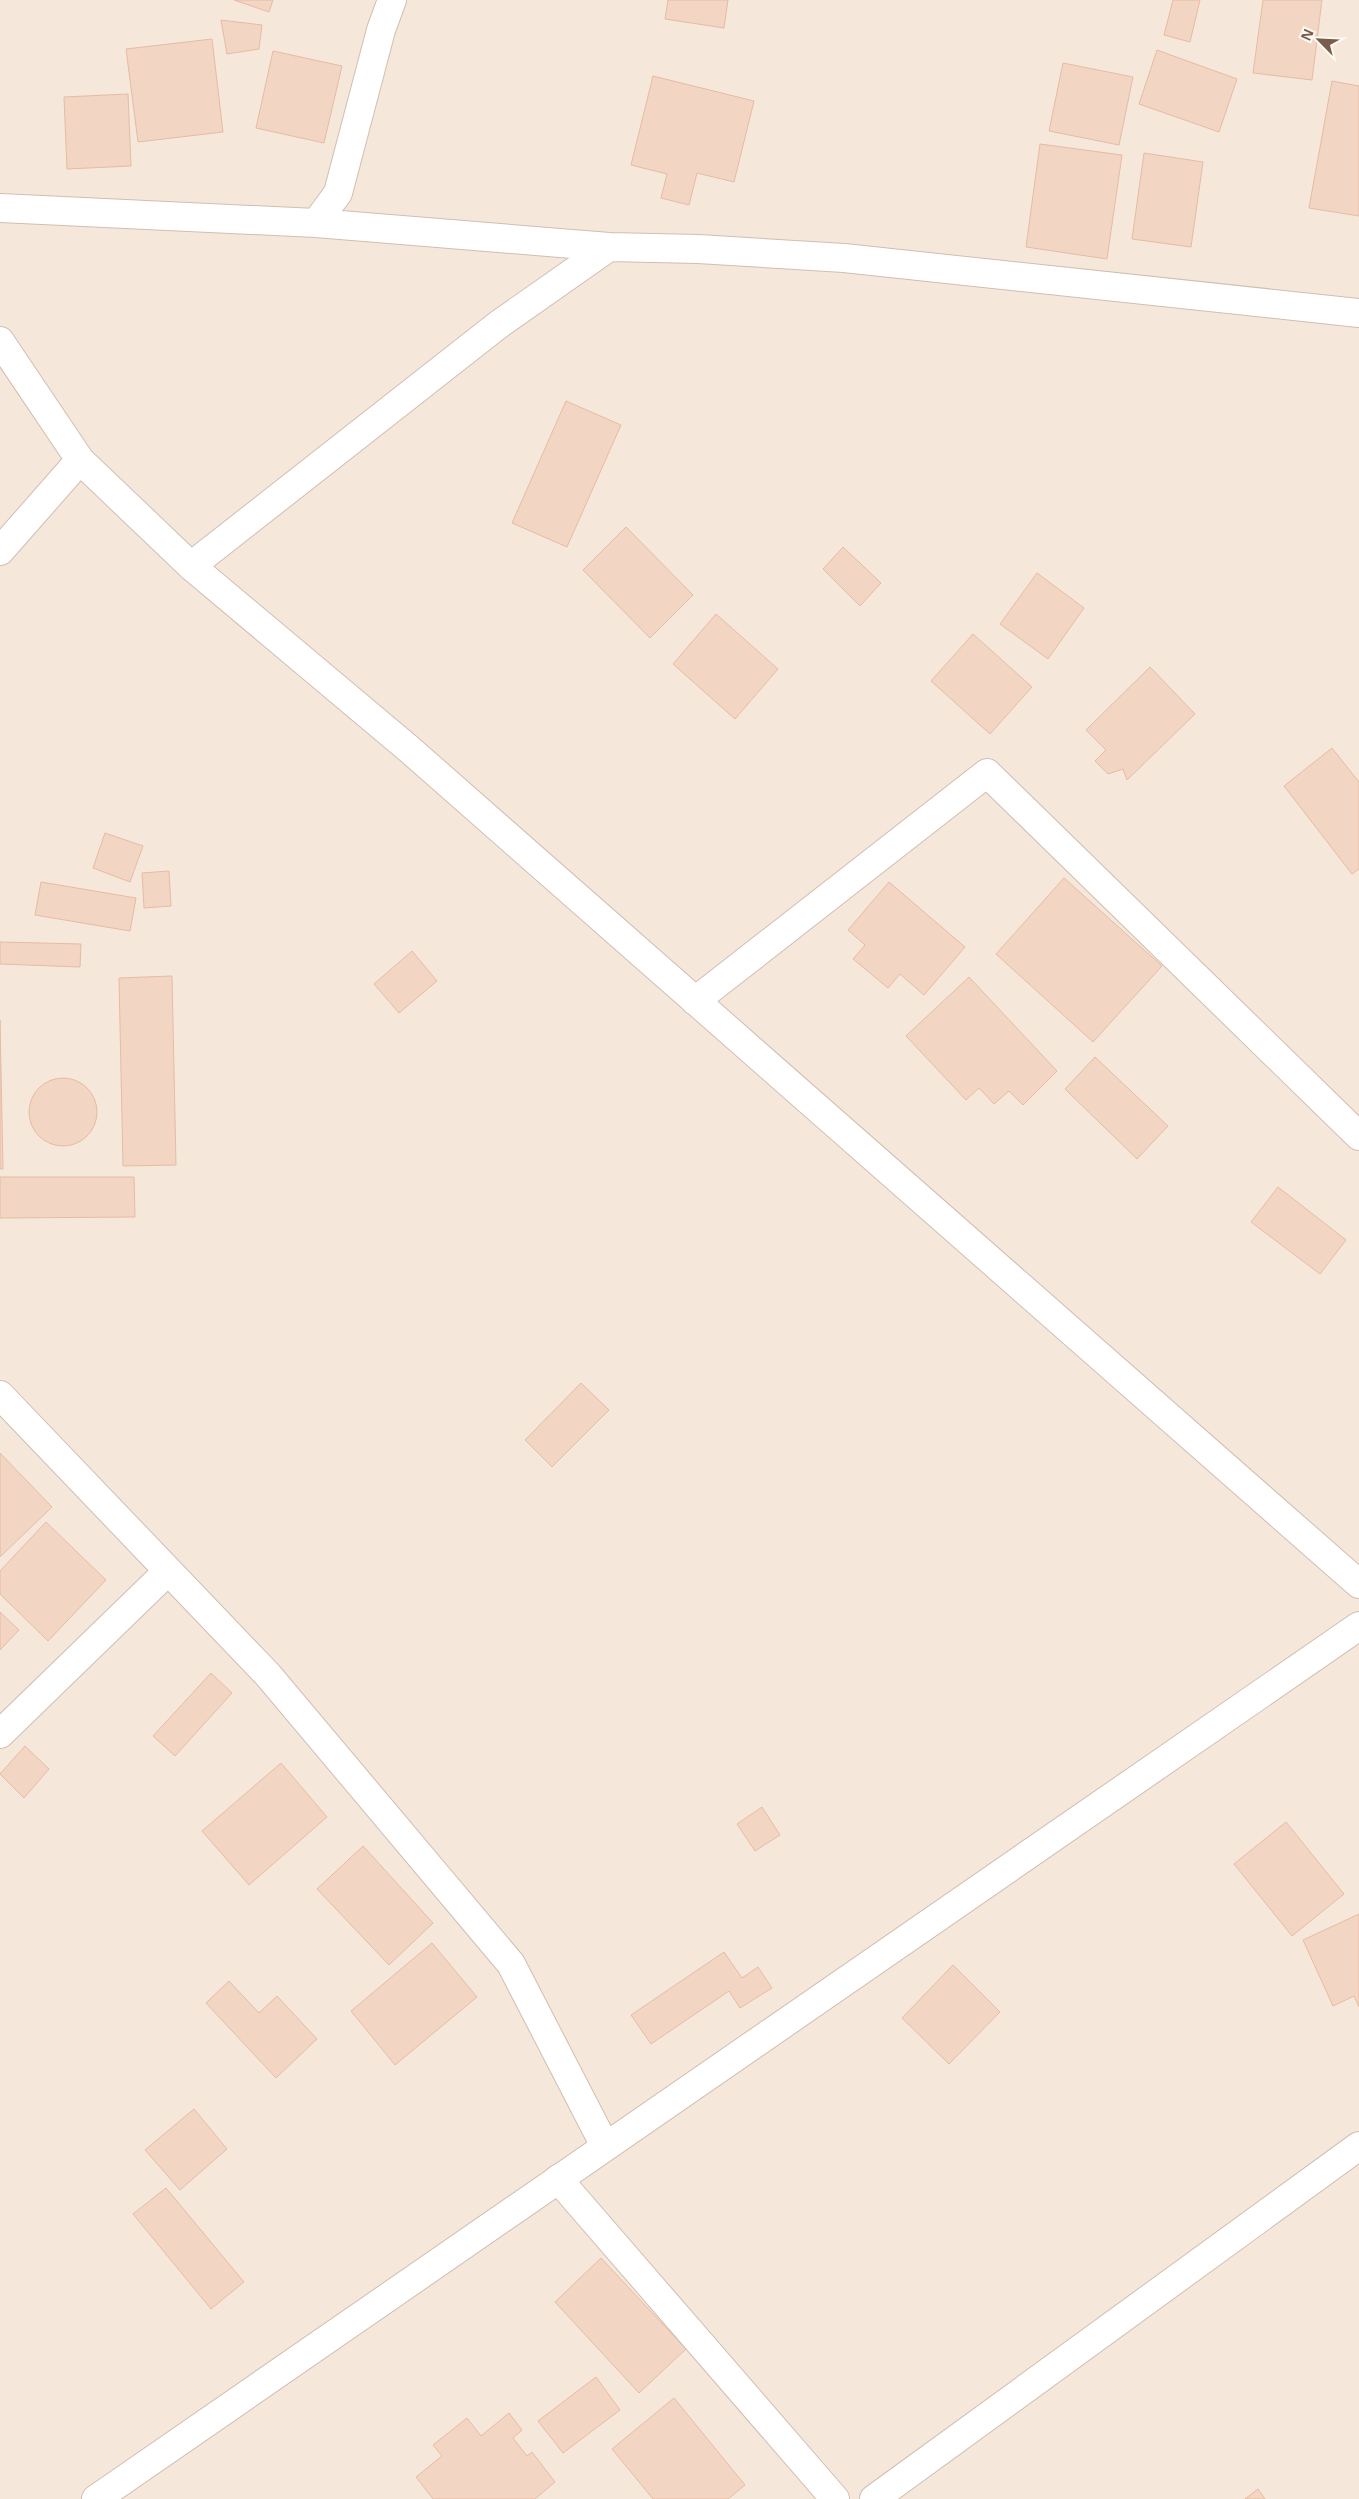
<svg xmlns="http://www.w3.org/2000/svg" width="1359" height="2499" viewBox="0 0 1359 2499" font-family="'Open Sans',sans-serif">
	<rect width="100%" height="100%" fill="#fdf6ec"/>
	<path fill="#f5e8da" d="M 0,0 L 1359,0 L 1359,2499 L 0,2499 Z"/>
	<path fill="#f3d5c3" stroke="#e6bba3" d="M 234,0 L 273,0 L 269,12 Z
		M 668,0 L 728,0 L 724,28 L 665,19 Z
		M 1173,0 L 1200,0 L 1190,42 L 1164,35 Z
		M 1263,0 L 1322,0 L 1312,80 L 1253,73 Z
		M 221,20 L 262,25 L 259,49 L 227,54 Z
		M 212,39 L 223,132 L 138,142 L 126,49 Z
		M 1157,50 L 1237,79 L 1219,132 L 1139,104 Z
		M 273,51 L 342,66 L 324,143 L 256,128 Z
		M 1063,63 L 1133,77 L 1119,145 L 1049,131 Z
		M 653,76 L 754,101 L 734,182 L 697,173 L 689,205 L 661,198 L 667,174 L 631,165 Z
		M 1332,81 L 1359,86 L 1359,216 L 1309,208 Z
		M 128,94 L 131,166 L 67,169 L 64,97 Z
		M 1040,144 L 1122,155 L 1107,259 L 1026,247 Z
		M 1144,153 L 1203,162 L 1191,247 L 1132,239 Z
		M 566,401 L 621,425 L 567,547 L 512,523 Z
		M 626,527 L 693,595 L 650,638 L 583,570 Z
		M 843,547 L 881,583 L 860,606 L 823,569 Z
		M 1037,573 L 1084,608 L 1048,659 L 1000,624 Z
		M 716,614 L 778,669 L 735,719 L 673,664 Z
		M 973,634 L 1032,687 L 990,734 L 931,681 Z
		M 1150,667 L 1195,714 L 1127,780 L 1123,769 L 1108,774 L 1095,761 L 1106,750 L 1086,730 Z
		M 1332,748 L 1359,782 L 1359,869 L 1352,874 L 1284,786 Z
		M 105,833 L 143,846 L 130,882 L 93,868 Z
		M 169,871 L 171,906 L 144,908 L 142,873 Z
		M 1064,878 L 1162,966 L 1093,1042 L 996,954 Z
		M 41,882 L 136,898 L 130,931 L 35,915 Z
		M 889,882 L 965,947 L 924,995 L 900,974 L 888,988 L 853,959 L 865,945 L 848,930 Z
		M 0,942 L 81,944 L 80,967 L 0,964 Z
		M 412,951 L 437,981 L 399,1013 L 374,984 Z
		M 172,976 L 176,1165 L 123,1166 L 119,978 Z
		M 969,977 L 1057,1071 L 1023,1105 L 1009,1091 L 994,1104 L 979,1088 L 966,1100 L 906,1036 Z
		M 0,1020 L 3,1169 L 0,1169 Z
		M 1095,1057 L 1168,1126 L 1137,1159 L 1065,1089 Z
		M29 1112a34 34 0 1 1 68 0a34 34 0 1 1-68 0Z
		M 0,1177 L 134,1177 L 135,1217 L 0,1218 Z
		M 1278,1187 L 1346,1240 L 1320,1274 L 1251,1222 Z
		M 581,1383 L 609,1410 L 552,1467 L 525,1440 Z
		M 0,1453 L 52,1507 L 0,1557 Z
		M 46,1522 L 106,1580 L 48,1641 L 0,1594 L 0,1571 Z
		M 0,1612 L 19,1630 L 0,1650 Z
		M 211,1673 L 232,1693 L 175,1756 L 153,1736 Z
		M 25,1746 L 49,1769 L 24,1798 L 0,1774 Z
		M 281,1763 L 327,1817 L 249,1885 L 202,1831 Z
		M 762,1807 L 780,1835 L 755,1851 L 737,1824 Z
		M 1286,1822 L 1344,1894 L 1292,1936 L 1234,1864 Z
		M 363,1846 L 433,1923 L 389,1965 L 317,1889 Z
		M 1359,1914 L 1359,2007 L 1354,1996 L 1333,2006 L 1303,1940 Z
		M 432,1943 L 477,1997 L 395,2065 L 351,2011 Z
		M 724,1952 L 742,1978 L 758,1967 L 772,1988 L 740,2008 L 729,1991 L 651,2044 L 631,2015 Z
		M 953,1965 L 1000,2012 L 949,2064 L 902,2018 Z
		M 229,1981 L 259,2013 L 277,1996 L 317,2039 L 276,2078 L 206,2003 Z
		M 194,2109 L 227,2149 L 180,2190 L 145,2150 Z
		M 166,2188 L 244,2282 L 211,2309 L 133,2214 Z
		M 601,2258 L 686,2349 L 639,2393 L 555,2302 Z
		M 596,2377 L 620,2410 L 563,2453 L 538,2421 Z
		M 674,2398 L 745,2485 L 728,2499 L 653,2499 L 612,2449 Z
		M 509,2413 L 522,2430 L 513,2438 L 527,2456 L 532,2452 L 555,2482 L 535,2499 L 433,2499 L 416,2477 L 442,2456 L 433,2445 L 467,2418 L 481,2436 Z
		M 1258,2489 L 1265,2499 L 1245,2499 Z"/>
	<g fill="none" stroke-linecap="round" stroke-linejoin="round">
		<g stroke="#d1beb0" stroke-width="30">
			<path id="minor" d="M 0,208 L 316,223 L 609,247 L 698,249 L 844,258 L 1359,313
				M 316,223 L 338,193 L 381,30 L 392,0
				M 0,341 L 80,460 L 191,566 L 409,749 L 1359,1584
				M 0,551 L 80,460
				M 191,566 L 498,325 L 609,247
				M 695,1001 L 987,773 L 1359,1136
				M 0,1395 L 268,1675 L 511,1964 L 605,2146
				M 0,1734 L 168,1571
				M 558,2179 L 835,2499
				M 874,2499 L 1359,2146"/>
		</g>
		<g stroke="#d1beb0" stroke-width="30">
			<path id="tertiary" d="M 96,2499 L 1359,1626"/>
		</g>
		<use href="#minor" stroke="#fff" stroke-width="28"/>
		<use href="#tertiary" stroke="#fff" stroke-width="28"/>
	</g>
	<g transform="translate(1319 40) rotate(294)" stroke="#fffaf3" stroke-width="4" paint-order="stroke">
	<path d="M0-4L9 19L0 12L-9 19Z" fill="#7a5c4d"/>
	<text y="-8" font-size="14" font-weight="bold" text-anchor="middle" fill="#7a5c4d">N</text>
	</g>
</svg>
